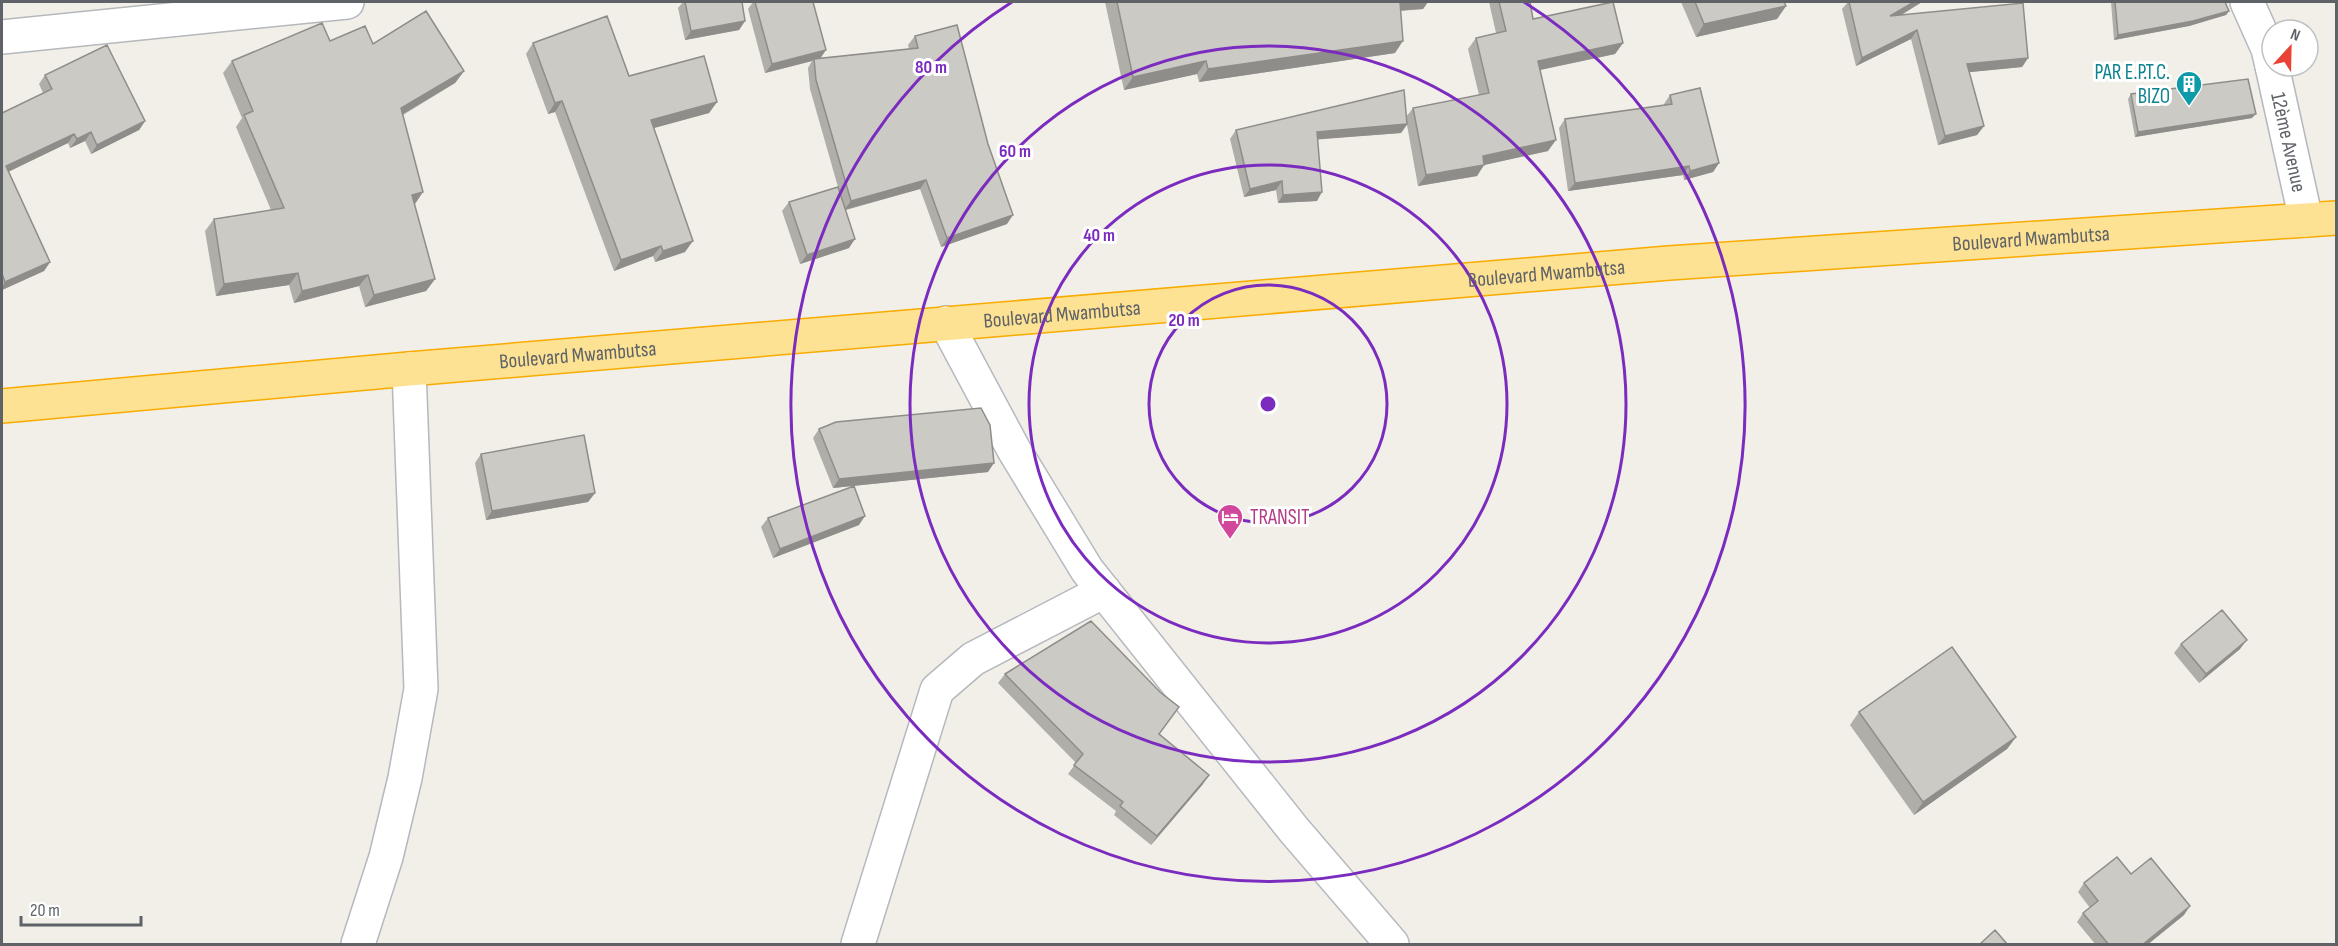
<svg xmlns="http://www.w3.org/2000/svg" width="2338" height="946" viewBox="0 0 2338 946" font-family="'Sofia Sans Condensed',sans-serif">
	<rect width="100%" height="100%" fill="#f1efe8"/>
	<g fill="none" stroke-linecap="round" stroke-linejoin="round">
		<g stroke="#b5b8bc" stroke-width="36">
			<g id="street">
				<path d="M 2247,2 L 2268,49 L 2272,66"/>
				<path d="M 2,37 L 347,2"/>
				<path id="s1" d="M 2272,66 L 2306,220"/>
				<path d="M 358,944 L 386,857 L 405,778 L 421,689 L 409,369"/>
				<path d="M 858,944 L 937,690 L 973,659 L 1104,591"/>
			</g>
		</g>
		<g stroke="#b6babf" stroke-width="36">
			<path id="secondary" d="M 946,323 L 1014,450 L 1087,570 L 1294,830 L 1392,944"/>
		</g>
		<g stroke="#f9ab00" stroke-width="36">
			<g id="highway">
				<path id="s2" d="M 2,406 L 409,369 L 1669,263 L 2336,218"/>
			</g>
		</g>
		<use href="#street" stroke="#fff" stroke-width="33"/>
		<use href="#secondary" stroke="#fff" stroke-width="33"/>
		<use href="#highway" stroke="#fde293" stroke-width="33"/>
	</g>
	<path fill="#afaea9" d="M 683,2 L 742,2 L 745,21 L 739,30 L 685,40 L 678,8 Z
		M 753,2 L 813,2 L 820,58 L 909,49 L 908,45 L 915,36 L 1007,224 L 941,247 L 920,189 L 846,210 L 849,248 L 800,264 L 782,211 L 789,202 L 838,187 L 810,89 L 808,68 L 812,61 L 765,73 L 748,9 Z
		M 1105,2 L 1428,2 L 1423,9 L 1401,11 L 1395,53 L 1199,82 L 1197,74 L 1124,90 Z
		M 1489,2 L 1530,2 L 1533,19 L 1623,43 L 1615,54 L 1540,70 L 1548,151 L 1484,165 L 1477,176 L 1418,186 L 1407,125 L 1401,133 L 1318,139 L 1317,201 L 1278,203 L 1276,190 L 1244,197 L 1230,139 L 1236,130 L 1406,117 L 1413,108 L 1479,95 L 1468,49 L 1476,38 L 1496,33 Z
		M 1681,2 L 1784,2 L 1786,6 L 1777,19 L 1696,37 Z
		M 1848,2 L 1922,2 L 1900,16 L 2028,58 L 2022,67 L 1969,72 L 1984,126 L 1977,135 L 1938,145 L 1911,39 L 1856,66 L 1842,9 Z
		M 2111,2 L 2225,2 L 2229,11 L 2226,15 L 2189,26 L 2114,40 Z
		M 330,41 L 373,44 L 464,71 L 455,83 L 403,115 L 415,204 L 414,204 L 435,279 L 426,291 L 365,307 L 359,286 L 294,303 L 289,285 L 216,296 L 205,231 L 214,219 L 271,210 L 236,127 L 242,118 L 223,73 L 232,61 Z
		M 533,43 L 629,76 L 717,102 L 709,113 L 654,128 L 685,252 L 655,262 L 653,256 L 614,271 L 555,112 L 548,114 L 526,54 Z
		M 45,75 L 145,121 L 139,130 L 91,154 L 85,141 L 70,148 L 68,143 L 8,171 L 50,262 L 44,271 L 2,290 L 2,113 L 43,93 L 39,84 Z
		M 2131,94 L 2252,118 L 2135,137 L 2128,99 Z
		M 1670,95 L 1719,163 L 1713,172 L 1684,180 L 1683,175 L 1568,191 L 1559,128 L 1565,119 L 1664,105 L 1664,104 Z
		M 819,429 L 988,472 L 833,488 L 813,438 Z
		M 481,454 L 595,493 L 588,502 L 486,520 L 475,463 Z
		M 768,518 L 859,525 L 773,558 L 761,527 Z
		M 2181,644 L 2240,649 L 2199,683 L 2174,653 Z
		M 1005,674 L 1160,692 L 1179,707 L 1159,734 L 1203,784 L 1151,845 L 1114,815 L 1116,811 L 1068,774 L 1076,763 L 998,683 Z
		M 1859,712 L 2016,737 L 2007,749 L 1914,815 L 1850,725 Z
		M 2131,874 L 2184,915 L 2147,945 L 2096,945 L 2077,922 L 2083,913 L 2090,908 L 2078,892 L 2084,883 Z"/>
	<path fill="#8f8d8a" d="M 1398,2 L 1428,2 L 1423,9 L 1391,11 Z
		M 1914,2 L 1922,2 L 1884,25 L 1890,16 Z
		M 1786,6 L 1777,19 L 1696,37 L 1704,24 Z
		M 2229,11 L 2226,15 L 2189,26 L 2114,40 L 2118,35 Z
		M 745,21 L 739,30 L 685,40 L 691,31 Z
		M 1917,30 L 1911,39 L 1856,66 L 1862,58 Z
		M 1403,41 L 1395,53 L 1199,82 L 1208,69 Z
		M 1623,43 L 1615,54 L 1530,72 L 1538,61 Z
		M 826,50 L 820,59 L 814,59 L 812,61 L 765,73 L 772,64 Z
		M 2028,58 L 2022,67 L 1961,73 L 1967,64 Z
		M 1206,61 L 1197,74 L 1124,90 L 1133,77 Z
		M 464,71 L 455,83 L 393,120 L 401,108 Z
		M 562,101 L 555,112 L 548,114 L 555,103 Z
		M 717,102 L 709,113 L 643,131 L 651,120 Z
		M 2256,114 L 2252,118 L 2135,137 L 2138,132 Z
		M 145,121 L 139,130 L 91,154 L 97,145 Z
		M 1407,124 L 1401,133 L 1311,140 L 1317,132 Z
		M 1984,126 L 1977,135 L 1938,145 L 1945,136 Z
		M 91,132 L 85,141 L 70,148 L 77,139 Z
		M 74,134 L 68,143 L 2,175 L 6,166 Z
		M 1556,140 L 1548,151 L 1475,167 L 1483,156 Z
		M 1719,163 L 1713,172 L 1684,180 L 1690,171 Z
		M 1484,165 L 1477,176 L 1418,186 L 1426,175 Z
		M 1689,166 L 1683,175 L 1568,191 L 1575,183 Z
		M 926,180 L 920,189 L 844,210 L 851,201 Z
		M 1282,181 L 1276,190 L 1244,197 L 1250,189 Z
		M 423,192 L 415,204 L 403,207 L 412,195 Z
		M 1322,192 L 1317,201 L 1278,203 L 1283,195 Z
		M 1013,215 L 1007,224 L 941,247 L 947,238 Z
		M 855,239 L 849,248 L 800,264 L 807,255 Z
		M 693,241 L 685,252 L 655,262 L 663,251 Z
		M 661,246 L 653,256 L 614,271 L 621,260 Z
		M 50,262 L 44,271 L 2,290 L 2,287 L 5,282 Z
		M 298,273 L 289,285 L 216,296 L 224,284 Z
		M 368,275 L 359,286 L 294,303 L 302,291 Z
		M 435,279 L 426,291 L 365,307 L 374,295 Z
		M 994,463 L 988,472 L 833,488 L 839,479 Z
		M 595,493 L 588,502 L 486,520 L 492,511 Z
		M 865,516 L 859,525 L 773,558 L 780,549 Z
		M 2247,640 L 2240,649 L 2199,683 L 2206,674 Z
		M 2016,737 L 2007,749 L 1914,815 L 1923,802 Z
		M 1209,775 L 1203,784 L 1151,845 L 1157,836 Z
		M 2190,906 L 2184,915 L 2147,945 L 2142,945 Z"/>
	<path fill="#cccac5" stroke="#8f8d8a" stroke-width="1.5" d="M 685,2 L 742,2 L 745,21 L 691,31 Z
		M 755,2 L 813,2 L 826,50 L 772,64 Z
		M 1117,2 L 1400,2 L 1403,41 L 1208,69 L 1206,61 L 1133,77 Z
		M 1499,2 L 1530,2 L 1533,19 L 1613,2 L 1623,43 L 1538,61 L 1556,140 L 1483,156 L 1484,165 L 1426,175 L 1413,108 L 1489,93 L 1476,38 L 1506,31 Z
		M 1695,2 L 1784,2 L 1786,6 L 1704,24 Z
		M 1849,2 L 1914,2 L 1890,16 L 2023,3 L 2028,58 L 1967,64 L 1984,126 L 1945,136 L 1917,30 L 1862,58 Z
		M 2115,2 L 2225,2 L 2229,11 L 2193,21 L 2118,35 Z
		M 426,11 L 464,71 L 401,108 L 423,192 L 412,195 L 435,279 L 374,295 L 368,275 L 302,291 L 298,273 L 224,284 L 214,219 L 284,208 L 244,115 L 253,111 L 232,61 L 322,23 L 330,41 L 365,26 L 373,44 Z
		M 607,16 L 629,76 L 704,56 L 717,102 L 651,120 L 693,241 L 663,251 L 661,246 L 621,260 L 562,101 L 555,103 L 533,43 Z
		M 957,25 L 988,144 L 1013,215 L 947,238 L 926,180 L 851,201 L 816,80 L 814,59 L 918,48 L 915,36 Z
		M 107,45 L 145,121 L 97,145 L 91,132 L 77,139 L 74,134 L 6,166 L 50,262 L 5,282 L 2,274 L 2,113 L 52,89 L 45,75 Z
		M 2248,79 L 2256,114 L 2138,132 L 2131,94 Z
		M 1700,88 L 1719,163 L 1690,171 L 1689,166 L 1575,183 L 1565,119 L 1672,104 L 1670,95 Z
		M 1404,90 L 1407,124 L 1317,132 L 1322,192 L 1283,195 L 1282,181 L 1250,189 L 1236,130 Z
		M 838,187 L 855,239 L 807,255 L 789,202 Z
		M 981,408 L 990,425 L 994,463 L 839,479 L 819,429 L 836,422 Z
		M 584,435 L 595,493 L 492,511 L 481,454 Z
		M 854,486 L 865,516 L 780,549 L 768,518 Z
		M 2222,610 L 2247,640 L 2206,674 L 2181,644 Z
		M 1091,621 L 1160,692 L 1179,707 L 1159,734 L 1209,775 L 1157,836 L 1120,806 L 1123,802 L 1074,765 L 1083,754 L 1005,674 Z
		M 1952,647 L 2016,737 L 1923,802 L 1859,712 Z
		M 2117,857 L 2131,874 L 2151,858 L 2190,906 L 2142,945 L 2109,945 L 2083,913 L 2098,901 L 2084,883 Z
		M 1995,930 L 2008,945 L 1979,945 Z"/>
	<g fill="none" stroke="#7b2cbf" stroke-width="3">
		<circle cx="1268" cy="404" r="119"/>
		<circle cx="1268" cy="404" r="239"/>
		<circle cx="1268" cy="404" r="358"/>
		<path d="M1524 2A477 477 0 1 1 1012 2"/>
	</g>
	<defs>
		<g id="building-pin" transform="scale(1.35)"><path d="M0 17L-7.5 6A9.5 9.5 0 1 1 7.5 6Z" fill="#0f9aa8" stroke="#fff"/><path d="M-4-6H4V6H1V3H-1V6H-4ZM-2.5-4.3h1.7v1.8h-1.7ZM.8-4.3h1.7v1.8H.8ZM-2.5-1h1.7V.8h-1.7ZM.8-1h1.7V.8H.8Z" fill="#fff"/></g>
		<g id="hotel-pin" transform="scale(1.35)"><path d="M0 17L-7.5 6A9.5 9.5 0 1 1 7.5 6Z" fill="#d1479c" stroke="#fff"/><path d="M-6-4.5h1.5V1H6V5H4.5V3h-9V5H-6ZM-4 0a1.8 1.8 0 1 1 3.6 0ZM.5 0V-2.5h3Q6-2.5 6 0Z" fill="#fff"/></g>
	</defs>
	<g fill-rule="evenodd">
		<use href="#building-pin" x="2189" y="84"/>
		<use href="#hotel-pin" x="1230" y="517"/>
	</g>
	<g text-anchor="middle" stroke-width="6" stroke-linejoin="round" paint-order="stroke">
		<g font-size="21" fill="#0d838f" stroke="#fff" text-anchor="end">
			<text x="2170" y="79">PAR E.P.T.C.<tspan x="2170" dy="24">BIZO</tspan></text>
		</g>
		<g font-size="21" fill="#5f6368" stroke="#fff">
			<text dy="7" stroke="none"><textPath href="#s1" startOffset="78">12ème Avenue</textPath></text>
			<text dy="7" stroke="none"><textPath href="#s2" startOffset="2036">Boulevard Mwambutsa</textPath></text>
			<text dy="7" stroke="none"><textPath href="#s2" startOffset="1550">Boulevard Mwambutsa</textPath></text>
			<text dy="7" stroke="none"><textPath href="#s2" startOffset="1064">Boulevard Mwambutsa</textPath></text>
			<text dy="7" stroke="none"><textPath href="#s2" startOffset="578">Boulevard Mwambutsa</textPath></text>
		</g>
		<g font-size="21" fill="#b23c85" stroke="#fff" text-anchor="start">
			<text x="1250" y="524">TRANSIT</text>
		</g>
	</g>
	<circle cx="1268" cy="404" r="9" fill="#7b2cbf" stroke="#fff" stroke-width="3"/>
	<g font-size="18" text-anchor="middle" font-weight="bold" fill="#7b2cbf" stroke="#fff" stroke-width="6" stroke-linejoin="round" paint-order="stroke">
		<text x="931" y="73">80 m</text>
		<text x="1015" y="157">60 m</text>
		<text x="1099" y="241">40 m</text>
		<text x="1184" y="326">20 m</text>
	</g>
	<rect width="2338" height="946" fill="none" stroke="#5f6368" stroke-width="6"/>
	<g transform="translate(2290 48) rotate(22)"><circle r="28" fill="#ffffff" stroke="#bfc1c3" stroke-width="1.5"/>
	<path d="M0-4.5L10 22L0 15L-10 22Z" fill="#ea4335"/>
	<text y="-9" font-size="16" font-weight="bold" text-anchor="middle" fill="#5f6368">N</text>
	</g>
	<path d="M21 916v9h120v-9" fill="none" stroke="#5f6368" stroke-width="3"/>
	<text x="30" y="916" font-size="18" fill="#5f6368" stroke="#ffffff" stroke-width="4.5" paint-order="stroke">20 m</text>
</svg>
